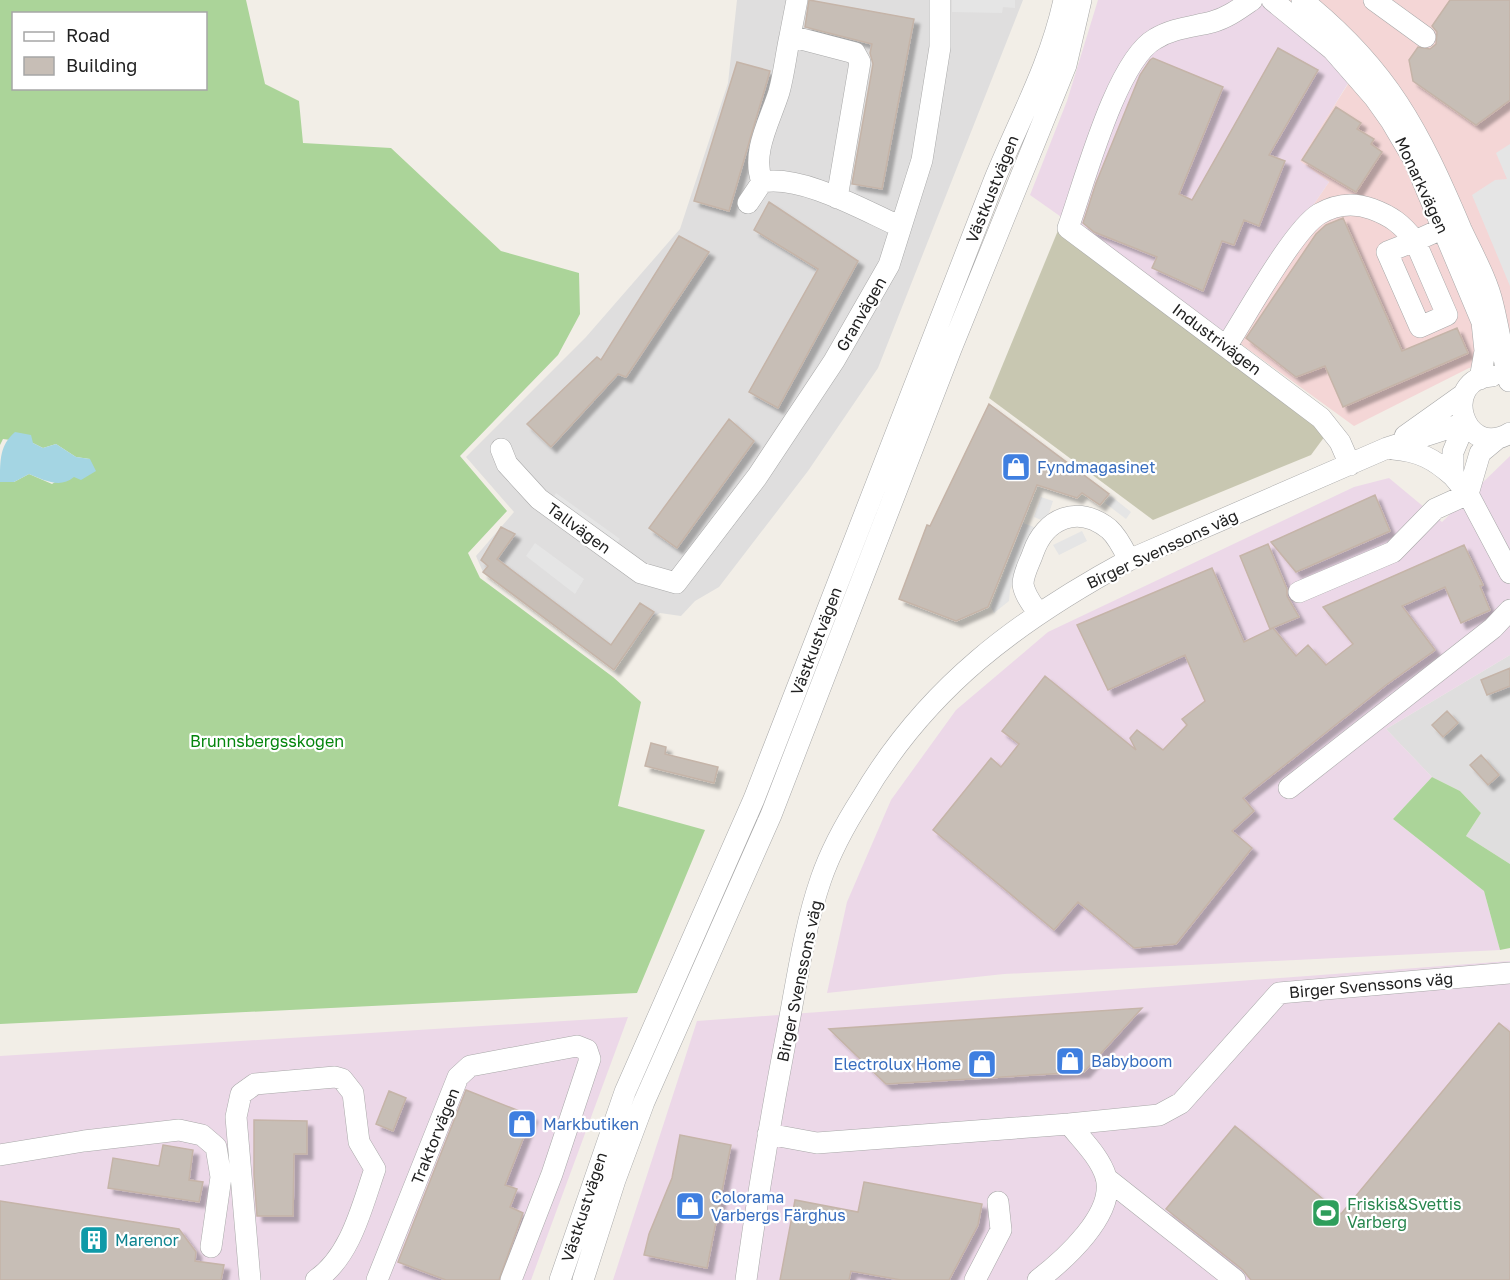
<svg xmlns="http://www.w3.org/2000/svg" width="1510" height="1280" viewBox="0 0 1510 1280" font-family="'Golos Text',sans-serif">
	<defs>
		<filter id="shadow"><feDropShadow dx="5.5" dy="5.5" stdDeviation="1.5" flood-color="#0004"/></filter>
	</defs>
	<rect width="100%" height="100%" fill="#f2eee7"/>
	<path fill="#dfdede" d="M 737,0 L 1023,0 L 878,368 L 808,471 L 719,587 L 695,601 L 681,616 L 660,613 L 653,617 L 614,670 L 483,572 L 476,556 L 514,512 L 466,457 L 586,337 L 680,229 L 728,83 Z
		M 1510,655 L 1510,864 L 1466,836 L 1481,813 L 1460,791 L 1432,777 L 1386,729 Z"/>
	<path fill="#f4d6d6" d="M 1262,0 L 1510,0 L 1510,358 L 1469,368 L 1354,426 L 1226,333 L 1329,182 L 1299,161 L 1350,81 Z"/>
	<path fill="#ecd8e8" d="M 1098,0 L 1262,0 L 1307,32 L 1350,80 L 1300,161 L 1329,182 L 1226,333 L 1030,195 L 1067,101 Z
		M 1510,456 L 1510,655 L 1386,729 L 1432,777 L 1393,819 L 1484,891 L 1500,950 L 1004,974 L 827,993 L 847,902 L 891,800 L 956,710 L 1048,632 L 1354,487 L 1389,478 L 1442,522 Z
		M 1510,961 L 1510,1280 L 613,1280 L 697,1021 Z
		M 628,1017 L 531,1280 L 0,1280 L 0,1056 Z"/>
	<path fill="#c8c7b1" d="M 1059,228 L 1311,418 L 1325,436 L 1311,455 L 1153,520 L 989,398 Z"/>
	<path fill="#abd499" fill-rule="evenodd" d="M 0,0 L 246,0 L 265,84 L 299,101 L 303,143 L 391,148 L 501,251 L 579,273 L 580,314 L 558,355 L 460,456 L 507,511 L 468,553 L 480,578 L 613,677 L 641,702 L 618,806 L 705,830 L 637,993 L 0,1024 L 0,482 L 14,482 L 29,474 L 52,484 L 90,459 L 76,457 L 56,444 L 43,448 L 33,443 L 3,439 L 0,445 ZM 14,14 L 206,14 L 206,88 L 14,88 Z
		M 1432,777 L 1460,791 L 1481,813 L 1466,836 L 1510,864 L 1510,948 L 1500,950 L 1484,891 L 1393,819 Z"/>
	<path fill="#e5e5e5" d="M 952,0 L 1015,0 L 1015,8 L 1003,7 L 1002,13 L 952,12 Z
		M 1510,144 L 1510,286 L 1472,195 L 1495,180 L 1507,179 L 1496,153 Z
		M 556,493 L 620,539 L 615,546 L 552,500 Z
		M 1111,496 L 1131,512 L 1126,519 L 1105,503 Z
		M 1041,497 L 1053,501 L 1046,522 L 1034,517 Z
		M 1023,523 L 1034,527 L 1010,590 L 1009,601 L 994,613 L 991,607 Z
		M 1082,531 L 1087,541 L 1059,555 L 1053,545 Z
		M 535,543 L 584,579 L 575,594 L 526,556 Z"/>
	<path fill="#a4d5e3" d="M 15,432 L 31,435 L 33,443 L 43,448 L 56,444 L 76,457 L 90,459 L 96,471 L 81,480 L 74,477 C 60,489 44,480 29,474 L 14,482 L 0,482 C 0,459 0,445 15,432 Z"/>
	<path fill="#c7beb6" stroke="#c5b4a8" stroke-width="1.5" filter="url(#shadow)" d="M 809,0 L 914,19 L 882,189 L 852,184 L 873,64 L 870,53 L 872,44 L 805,27 Z
		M 1450,0 L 1510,0 L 1510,100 L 1476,125 L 1413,81 L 1409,60 L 1418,47 L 1430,49 L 1436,44 L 1437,32 L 1432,26 Z
		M 1278,48 L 1318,70 L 1269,155 L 1285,161 L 1259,226 L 1244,220 L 1234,245 L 1222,241 L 1203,291 L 1152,268 L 1157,257 L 1094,232 L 1083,223 L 1096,183 L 1140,75 L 1150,60 L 1153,58 L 1223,87 L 1179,194 L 1192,200 Z
		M 737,62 L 770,71 L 729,211 L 694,201 Z
		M 1336,107 L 1361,123 L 1357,129 L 1374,139 L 1371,144 L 1382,152 L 1356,192 L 1302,160 Z
		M 769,202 L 858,261 L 778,408 L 749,392 L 818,269 L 754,230 Z
		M 1343,218 L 1402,351 L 1457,328 L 1468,353 L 1343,407 L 1325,366 L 1296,377 L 1246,338 L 1316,234 L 1326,225 Z
		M 679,236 L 709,252 L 626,377 L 618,374 L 551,447 L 527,424 L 597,357 L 601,360 Z
		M 989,404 L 1109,494 L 1100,505 L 1082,493 L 1077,498 L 1037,485 L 988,607 L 956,621 L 899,599 L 927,525 L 930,526 Z
		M 729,419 L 754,441 L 677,548 L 649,528 Z
		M 1375,495 L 1390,531 L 1296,572 L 1271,542 Z
		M 501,527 L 515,534 L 497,559 L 611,645 L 640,603 L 654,612 L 614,670 L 483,572 L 488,566 L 481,560 Z
		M 1268,544 L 1287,589 L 1287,596 L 1299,617 L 1270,629 L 1240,556 Z
		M 1464,545 L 1483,585 L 1480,586 L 1490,610 L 1461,623 L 1445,587 L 1402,606 L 1435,650 L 1386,685 L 1243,798 L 1254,811 L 1232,831 L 1252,848 L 1176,944 L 1134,948 L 1078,902 L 1054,930 L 933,830 L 991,758 L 1001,767 L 1019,744 L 1002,731 L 1045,676 L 1136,750 L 1130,738 L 1137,730 L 1163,750 L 1187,725 L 1182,719 L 1205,701 L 1185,655 L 1108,690 L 1077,625 L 1212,568 L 1244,642 L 1273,628 L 1296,656 L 1308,645 L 1326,665 L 1353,644 L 1323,607 Z
		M 1510,668 L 1510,686 L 1487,695 L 1481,680 Z
		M 1447,711 L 1458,723 L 1443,737 L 1432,725 Z
		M 651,743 L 666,747 L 665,754 L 718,767 L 714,783 L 645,766 Z
		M 1481,755 L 1499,775 L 1488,785 L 1470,765 Z
		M 1142,1008 L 1084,1072 L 886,1084 L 829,1029 Z
		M 1499,1023 L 1510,1032 L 1510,1280 L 1251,1280 L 1243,1270 L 1166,1209 L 1235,1126 L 1341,1214 Z
		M 466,1090 L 532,1116 L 505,1185 L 517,1189 L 510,1207 L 523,1213 L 499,1280 L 446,1280 L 398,1262 Z
		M 389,1091 L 406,1098 L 393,1131 L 376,1124 Z
		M 254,1120 L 307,1121 L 307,1154 L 294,1154 L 293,1216 L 257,1216 L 254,1175 Z
		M 680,1135 L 731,1145 L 707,1268 L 644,1255 L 649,1234 L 672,1178 Z
		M 163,1145 L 193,1150 L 189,1180 L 203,1182 L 199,1202 L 108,1188 L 113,1158 L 159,1166 Z
		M 864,1182 L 982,1204 L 978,1225 L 949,1280 L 901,1280 L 851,1271 L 849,1280 L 780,1280 L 795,1200 L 858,1212 Z
		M 0,1201 L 179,1229 L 196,1252 L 195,1261 L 224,1265 L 221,1280 L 0,1280 Z"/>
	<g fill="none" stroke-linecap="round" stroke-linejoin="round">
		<g stroke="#a8a8a8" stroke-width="22">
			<path id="minor" d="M 1252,0 C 1239,9 1227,18 1212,22 C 1192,27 1173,28 1155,39 C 1116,61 1084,184 1068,228 L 1321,418 L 1340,442 L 1350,465
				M 1272,0 L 1333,50 L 1374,97 L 1391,121 L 1414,160 L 1482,322 L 1485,351 L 1480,379
				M 1302,0 C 1388,69 1419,130 1461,229 C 1472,253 1487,279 1493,305 C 1499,330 1503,356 1509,381
				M 1374,0 L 1425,37
				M 790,36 L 797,0
				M 762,182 C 751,152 770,121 779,92 C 784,74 786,54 790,36 L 855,53 L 860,62 L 837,198
				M 748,203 L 762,182 C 803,175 863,210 901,227
				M 1415,241 L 1447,315 L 1420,327 L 1387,252 Z
				M 1227,345 C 1246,316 1293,230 1319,214 C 1336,204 1353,202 1372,209 C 1391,216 1402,224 1415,241 L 1455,223
				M 1492,376 C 1440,378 1462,461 1510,433
				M 1465,423 L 1453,452 L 1453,476 L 1468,494 L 1510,573
				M 1405,436 L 1464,394
				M 501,449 L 507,464 L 539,499 L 641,573 L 676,583 L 757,477 L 834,361 L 889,265 L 922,160 L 940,47 L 940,0
				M 1393,449 C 1419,451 1434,459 1453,476
				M 1468,494 L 1480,453 L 1498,438
				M 1299,592 L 1393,552 L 1435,509 L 1468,494
				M 1038,613 C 1032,604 1024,594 1023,584 C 1023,574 1030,562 1033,553 C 1045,518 1078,504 1109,529 C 1118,537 1124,550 1129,560
				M 1289,788 L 1493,628 L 1510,610
				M 1069,1124 L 1159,1115 L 1181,1103 L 1279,993 L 1510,973
				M 768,1134 L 817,1143 L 1069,1124 C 1082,1140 1100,1157 1106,1177 C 1116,1214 1064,1260 1038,1280
				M 0,1155 L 84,1141 L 179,1130 L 202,1135 L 216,1147 L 221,1177 L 211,1247
				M 1106,1178 L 1235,1280
				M 250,1280 L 236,1117 L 241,1094 L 255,1084 L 335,1077 L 342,1079 L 353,1093 L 359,1142 L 375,1169 C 362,1206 351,1256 316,1280
				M 377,1280 L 458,1077 L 470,1066 L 577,1046 L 587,1050 L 590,1059 L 552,1174 L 511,1280
				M 560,1280 L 625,1092 L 754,799 L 994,181 C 1019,120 1050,65 1064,0
				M 583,1280 L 615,1180 L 644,1102 L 771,815 L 951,349 L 1066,65 L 1081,0
				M 746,1280 C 757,1200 770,1122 785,1043 C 796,988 803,931 821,879 C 831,850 846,823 862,798 C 927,687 1018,620 1129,560 L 1387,448 L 1465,423
				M 975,1280 L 1001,1230 L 998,1202"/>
		</g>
		<use href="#minor" stroke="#fff" stroke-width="21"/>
	</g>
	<defs>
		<g id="shop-square" transform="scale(1.5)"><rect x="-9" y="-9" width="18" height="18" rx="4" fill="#3f7fe0" stroke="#fff"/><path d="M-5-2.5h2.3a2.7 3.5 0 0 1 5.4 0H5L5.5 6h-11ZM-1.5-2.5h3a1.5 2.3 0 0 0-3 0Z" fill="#fff"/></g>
		<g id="stadium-square" transform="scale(1.5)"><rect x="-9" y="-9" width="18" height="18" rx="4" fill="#2e9e5b" stroke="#fff"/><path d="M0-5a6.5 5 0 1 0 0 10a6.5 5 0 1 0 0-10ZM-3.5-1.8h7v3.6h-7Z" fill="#fff"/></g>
		<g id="building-square" transform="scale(1.5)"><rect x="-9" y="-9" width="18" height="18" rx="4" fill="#0f9aa8" stroke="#fff"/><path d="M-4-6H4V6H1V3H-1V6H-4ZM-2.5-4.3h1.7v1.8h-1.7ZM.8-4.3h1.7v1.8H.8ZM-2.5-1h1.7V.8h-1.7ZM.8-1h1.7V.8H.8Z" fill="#fff"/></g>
	</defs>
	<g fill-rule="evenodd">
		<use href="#shop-square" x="1016" y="467"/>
		<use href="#shop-square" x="1070" y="1061"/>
		<use href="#shop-square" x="982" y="1064"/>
		<use href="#shop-square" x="522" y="1124"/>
		<use href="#shop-square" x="690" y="1206"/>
		<use href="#stadium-square" x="1326" y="1213"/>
		<use href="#building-square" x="94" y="1240"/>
	</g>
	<g text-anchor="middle" stroke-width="4.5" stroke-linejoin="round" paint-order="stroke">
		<g font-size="16" fill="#212121" stroke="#fff">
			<text transform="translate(1422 185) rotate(65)" y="6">Monarkvägen</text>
			<text transform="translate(992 189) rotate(-68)" y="6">Västkustvägen</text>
			<text transform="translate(861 314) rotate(-60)" y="6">Granvägen</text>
			<text transform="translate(1217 339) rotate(37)" y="6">Industrivägen</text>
			<text transform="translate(579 528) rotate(36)" y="6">Tallvägen</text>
			<text transform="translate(1162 549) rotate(-25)" y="6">Birger Svenssons väg</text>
			<text transform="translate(816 641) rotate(-69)" y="6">Västkustvägen</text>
			<text transform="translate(799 981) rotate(-78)" y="6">Birger Svenssons väg</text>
			<text transform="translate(1371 985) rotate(-5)" y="6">Birger Svenssons väg</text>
			<text transform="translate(435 1136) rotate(-68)" y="6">Traktorvägen</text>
			<text transform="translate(584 1207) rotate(-72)" y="6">Västkustvägen</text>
		</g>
		<g font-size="16" fill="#366cbe" stroke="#fff" text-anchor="start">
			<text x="1037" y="473">Fyndmagasinet</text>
			<text x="1091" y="1067">Babyboom</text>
			<text x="961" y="1070" text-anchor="end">Electrolux Home</text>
			<text x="543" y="1130">Markbutiken</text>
			<text x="711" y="1203">Colorama<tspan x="711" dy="18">Varbergs Färghus</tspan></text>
		</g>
		<g font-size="16" fill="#04850c" stroke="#fff">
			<text x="267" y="747">Brunnsbergsskogen</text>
		</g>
		<g font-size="16" fill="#27864d" stroke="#fff" text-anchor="start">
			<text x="1347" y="1210">Friskis&amp;Svettis<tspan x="1347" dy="18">Varberg</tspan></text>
		</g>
		<g font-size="16" fill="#0d838f" stroke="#fff" text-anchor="start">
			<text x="115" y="1246">Marenor</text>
		</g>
	</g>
	<rect x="12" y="12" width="195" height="78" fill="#ffffff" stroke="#a6a6a6" stroke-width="1.5"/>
	<rect x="24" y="32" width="30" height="9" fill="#ffffff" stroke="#a6a6a6" stroke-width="1.5"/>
	<text x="66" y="42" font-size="18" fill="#212121">Road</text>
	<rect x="24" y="57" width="30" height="18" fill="#c7beb6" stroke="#a6a6a6" stroke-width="1.5"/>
	<text x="66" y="72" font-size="18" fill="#212121">Building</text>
</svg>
